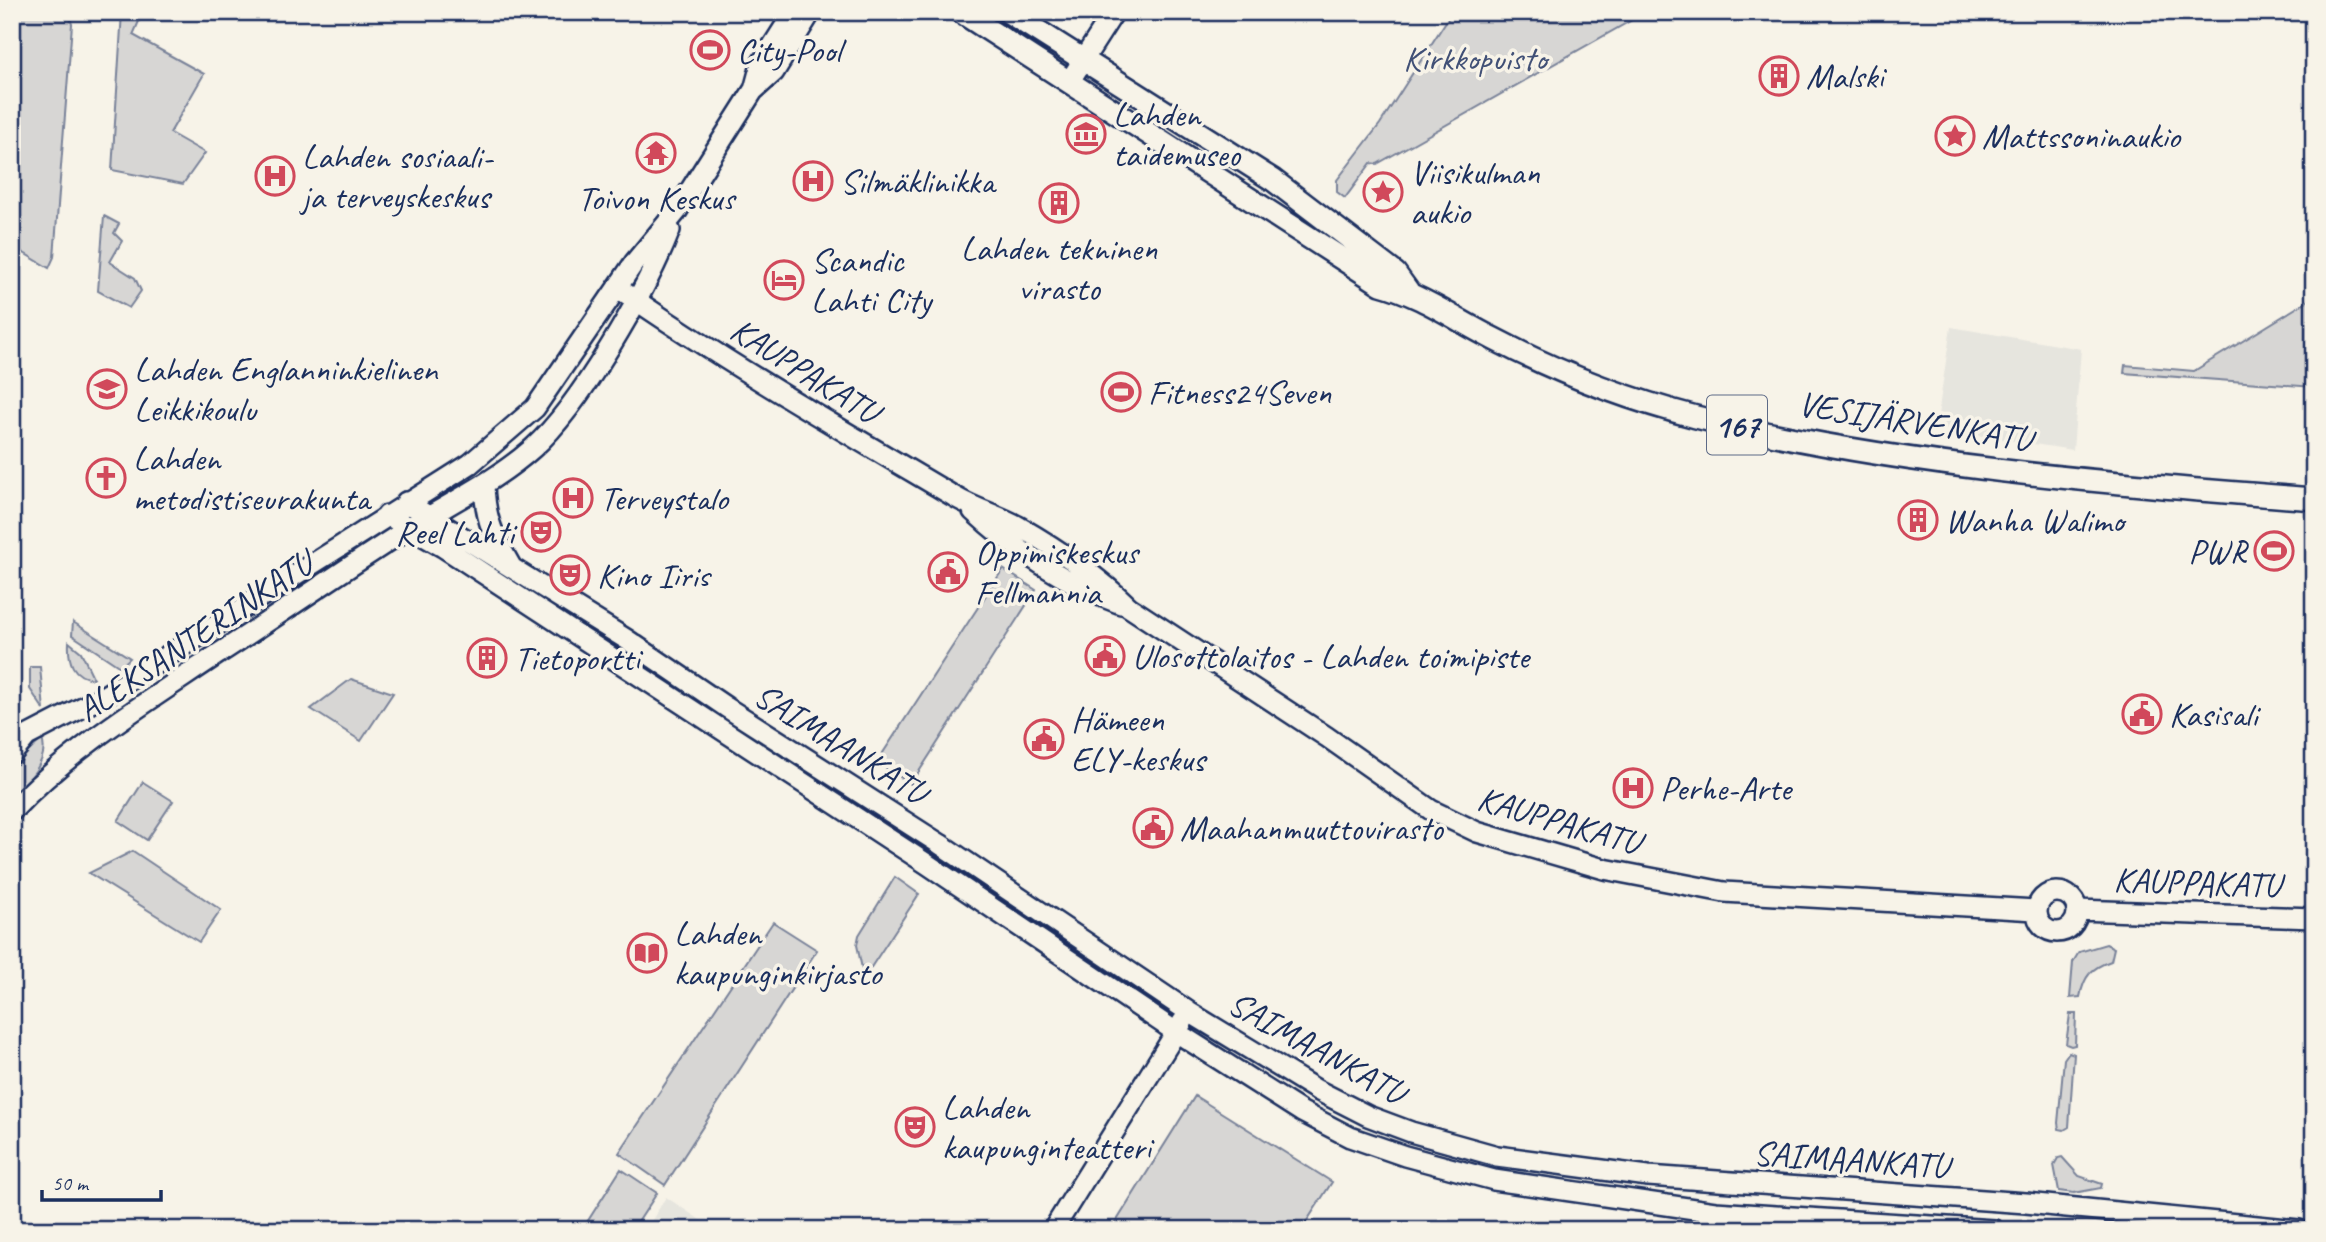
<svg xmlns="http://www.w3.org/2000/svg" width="2326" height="1242" viewBox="0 0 2326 1242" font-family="Caveat,sans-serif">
	<rect width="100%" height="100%" fill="#f7f3e8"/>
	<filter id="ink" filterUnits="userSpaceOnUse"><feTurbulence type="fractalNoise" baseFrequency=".0143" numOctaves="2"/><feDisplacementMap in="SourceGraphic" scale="14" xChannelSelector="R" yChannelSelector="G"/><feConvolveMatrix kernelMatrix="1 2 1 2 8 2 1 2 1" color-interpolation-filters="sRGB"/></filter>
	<g filter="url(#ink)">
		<path fill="#e6e5de" d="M 1951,327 L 2081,349 L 2073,450 L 1936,429 Z
			M 666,1197 L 715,1230 L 646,1230 Z"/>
		<path fill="#d7d6d4" stroke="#798299" stroke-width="2" d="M 12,12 L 68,12 L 72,24 L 54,257 L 49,268 L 12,246 Z
			M 122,12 L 143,12 L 133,35 L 204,74 L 170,133 L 205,153 L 183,184 L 112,170 Z
			M 1452,12 L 1646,12 L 1377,164 L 1371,163 L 1345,198 L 1337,192 L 1337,180 L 1380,124 Z
			M 104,216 L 119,224 L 114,233 L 122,241 L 110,262 L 135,278 L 141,291 L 129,308 L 98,291 Z
			M 2314,297 L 2314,387 L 2124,373 L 2125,365 L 2194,371 Z
			M 1003,569 L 1036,590 L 911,784 L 877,762 Z
			M 73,622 L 130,658 L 120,667 L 72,635 Z
			M 69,642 L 81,652 L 94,679 C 72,677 68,661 69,642 Z
			M 30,667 L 40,667 L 44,710 L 30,689 Z
			M 351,679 L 393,693 L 361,741 L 311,709 Z
			M 42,739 C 50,760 27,783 12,797 L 12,767 Z
			M 143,782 L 173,801 L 147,840 L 118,821 Z
			M 133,851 L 221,910 L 199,942 L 89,873 Z
			M 895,877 L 919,894 L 864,978 L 857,945 L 859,935 Z
			M 773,922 L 817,950 L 665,1185 L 619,1153 Z
			M 2106,944 L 2114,948 L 2111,961 C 2091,968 2084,976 2080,997 L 2070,998 L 2073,962 L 2079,952 Z
			M 2070,1014 L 2076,1014 L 2075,1045 L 2071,1046 L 2066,1044 Z
			M 2069,1052 L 2074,1054 L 2069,1127 L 2064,1130 L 2059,1129 L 2058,1123 L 2064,1059 Z
			M 1195,1096 L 1332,1182 L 1301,1230 L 1111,1230 Z
			M 2062,1157 L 2079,1176 L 2102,1184 L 2101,1188 L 2074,1193 L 2059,1191 L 2054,1165 L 2058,1158 Z
			M 621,1169 L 657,1193 L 633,1230 L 582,1230 Z"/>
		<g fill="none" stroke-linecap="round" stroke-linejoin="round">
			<g stroke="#1b2f5e" stroke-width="24">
				<path id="secondary" d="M 1069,82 L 1114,12
					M 754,90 L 761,64 L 794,12
					M 618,288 C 726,363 842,430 955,497 C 975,509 998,515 1018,526 C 1058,549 1096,574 1129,607 L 1327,737 L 1431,810 L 1477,832 L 1604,869 L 1724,892 L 2036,910
					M 484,484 C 485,521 494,537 512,568
					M 406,502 L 626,639 L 726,707 L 940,844 L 1189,1012 L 1317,1090 L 1368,1116 L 1411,1132 L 1497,1156 L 1648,1176 L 2026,1203 L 2299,1230
					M 973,511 C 1015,550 1067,585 1121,604
					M 387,515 L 443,547 L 927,864 L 1176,1032 L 1302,1112 L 1350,1137 L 1405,1156 L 1494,1180 L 1715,1212 L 1994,1230
					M 12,754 L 27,736 L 106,695 L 470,464 L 535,408 L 634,263 L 677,211 L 753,91 L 774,72 L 811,12
					M 12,811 C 71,748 147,702 218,654 C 282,613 344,569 408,529 C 450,503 496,481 533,448 C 580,406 647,290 670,230
					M2037 912a20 20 0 1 1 40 0a20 20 0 1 1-40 0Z
					M 2077,910 L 2314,918
					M 1053,1230 L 1183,1021"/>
			</g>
			<g stroke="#1b2f5e" stroke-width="26">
				<path id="primary" d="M 961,12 L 1381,284 C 1422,295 1456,320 1494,339 C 1557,372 1627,399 1696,417 C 1896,467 2108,483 2314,499
					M 1008,12 L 1273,180 L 1395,273 L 1408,291"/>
			</g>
			<use href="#secondary" stroke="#f7f3e8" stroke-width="19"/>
			<use href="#primary" stroke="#f7f3e8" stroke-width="21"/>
		</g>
	</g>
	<defs>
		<g id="stadium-ring" transform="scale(2.0125)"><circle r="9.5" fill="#f7f3e8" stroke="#d1495b" stroke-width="1.5"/><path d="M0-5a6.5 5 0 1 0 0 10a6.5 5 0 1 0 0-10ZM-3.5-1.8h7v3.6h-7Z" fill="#d1495b"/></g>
		<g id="building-ring" transform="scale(2.0125)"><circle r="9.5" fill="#f7f3e8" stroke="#d1495b" stroke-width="1.5"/><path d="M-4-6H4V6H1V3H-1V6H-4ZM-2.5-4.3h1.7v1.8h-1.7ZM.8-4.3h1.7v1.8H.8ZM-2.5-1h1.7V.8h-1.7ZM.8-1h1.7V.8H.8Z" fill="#d1495b"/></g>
		<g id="museum-ring" transform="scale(2.0125)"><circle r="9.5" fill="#f7f3e8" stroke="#d1495b" stroke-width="1.5"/><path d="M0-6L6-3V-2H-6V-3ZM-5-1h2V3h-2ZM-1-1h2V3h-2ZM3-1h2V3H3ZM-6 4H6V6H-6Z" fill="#d1495b"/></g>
		<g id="sight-ring" transform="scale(2.0125)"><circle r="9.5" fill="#f7f3e8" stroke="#d1495b" stroke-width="1.5"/><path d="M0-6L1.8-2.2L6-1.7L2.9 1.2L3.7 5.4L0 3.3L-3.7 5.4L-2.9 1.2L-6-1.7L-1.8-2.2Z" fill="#d1495b"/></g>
		<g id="temple-ring" transform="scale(2.0125)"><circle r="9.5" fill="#f7f3e8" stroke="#d1495b" stroke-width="1.5"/><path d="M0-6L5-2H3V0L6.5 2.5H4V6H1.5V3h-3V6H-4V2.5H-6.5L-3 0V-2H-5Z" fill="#d1495b"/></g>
		<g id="hospital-ring" transform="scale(2.0125)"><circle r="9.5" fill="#f7f3e8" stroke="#d1495b" stroke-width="1.5"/><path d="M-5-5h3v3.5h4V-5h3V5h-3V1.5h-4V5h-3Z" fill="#d1495b"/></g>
		<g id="hotel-ring" transform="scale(2.0125)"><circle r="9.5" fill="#f7f3e8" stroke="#d1495b" stroke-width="1.5"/><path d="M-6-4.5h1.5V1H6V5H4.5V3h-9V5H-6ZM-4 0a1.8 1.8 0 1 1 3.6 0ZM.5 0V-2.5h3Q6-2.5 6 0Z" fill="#d1495b"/></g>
		<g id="school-ring" transform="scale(2.0125)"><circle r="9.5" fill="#f7f3e8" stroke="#d1495b" stroke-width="1.5"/><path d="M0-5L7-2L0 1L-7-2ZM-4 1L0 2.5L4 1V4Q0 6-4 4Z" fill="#d1495b"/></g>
		<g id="church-ring" transform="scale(2.0125)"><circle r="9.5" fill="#f7f3e8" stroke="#d1495b" stroke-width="1.5"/><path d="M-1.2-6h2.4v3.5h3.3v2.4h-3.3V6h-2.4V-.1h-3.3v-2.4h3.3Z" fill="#d1495b"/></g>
		<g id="theatre-ring" transform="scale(2.0125)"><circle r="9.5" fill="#f7f3e8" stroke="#d1495b" stroke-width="1.5"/><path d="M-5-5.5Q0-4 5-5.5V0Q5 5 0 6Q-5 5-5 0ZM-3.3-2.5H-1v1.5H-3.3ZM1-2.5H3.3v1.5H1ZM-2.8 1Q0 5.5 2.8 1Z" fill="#d1495b"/></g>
		<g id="civic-ring" transform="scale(2.0125)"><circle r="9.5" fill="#f7f3e8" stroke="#d1495b" stroke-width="1.5"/><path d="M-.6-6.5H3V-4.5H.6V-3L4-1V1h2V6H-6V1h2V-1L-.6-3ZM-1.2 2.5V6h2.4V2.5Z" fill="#d1495b"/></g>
		<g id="library-ring" transform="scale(2.0125)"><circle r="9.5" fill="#f7f3e8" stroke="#d1495b" stroke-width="1.5"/><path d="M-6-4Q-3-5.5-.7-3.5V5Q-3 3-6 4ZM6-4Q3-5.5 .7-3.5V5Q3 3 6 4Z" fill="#d1495b"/></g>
	</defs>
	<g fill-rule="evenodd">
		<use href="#stadium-ring" x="710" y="50"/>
		<use href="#building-ring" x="1779" y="76"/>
		<use href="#museum-ring" x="1086" y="134"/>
		<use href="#sight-ring" x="1955" y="136"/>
		<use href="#temple-ring" x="656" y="153"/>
		<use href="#hospital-ring" x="275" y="176"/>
		<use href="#hospital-ring" x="813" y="181"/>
		<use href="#sight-ring" x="1383" y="192"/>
		<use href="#building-ring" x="1059" y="203"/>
		<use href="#hotel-ring" x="784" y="280"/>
		<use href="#school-ring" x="107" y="389"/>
		<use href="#stadium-ring" x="1121" y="392"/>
		<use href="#church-ring" x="106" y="478"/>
		<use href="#hospital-ring" x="573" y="498"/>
		<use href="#building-ring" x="1918" y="520"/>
		<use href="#theatre-ring" x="541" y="532"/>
		<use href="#stadium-ring" x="2274" y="551"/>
		<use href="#civic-ring" x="948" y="572"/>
		<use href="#theatre-ring" x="570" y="575"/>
		<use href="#civic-ring" x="1105" y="656"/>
		<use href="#building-ring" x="487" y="658"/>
		<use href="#civic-ring" x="2142" y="714"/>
		<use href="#civic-ring" x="1044" y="739"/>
		<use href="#hospital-ring" x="1633" y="788"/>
		<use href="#civic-ring" x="1153" y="828"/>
		<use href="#library-ring" x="647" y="953"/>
		<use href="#theatre-ring" x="915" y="1127"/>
	</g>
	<g text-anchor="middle" stroke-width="7" stroke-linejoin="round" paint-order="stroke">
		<rect fill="#f7f3e8" stroke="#5d6a87" stroke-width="2" x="1707" y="395.5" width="60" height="59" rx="5"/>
		<g font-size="33" font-weight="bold" fill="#1b2f5e">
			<text x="1737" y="437">167</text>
		</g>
		<g font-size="35" fill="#1b2f5e" stroke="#f7f3e8" text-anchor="start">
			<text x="737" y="62">City-Pool</text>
			<text x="1806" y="88">Malski</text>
			<text x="1113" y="126">Lahden<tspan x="1113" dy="40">taidemuseo</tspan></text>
			<text x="1982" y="148">Mattssoninaukio</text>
			<text x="302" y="168">Lahden sosiaali-<tspan x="302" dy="40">ja terveyskeskus</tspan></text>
			<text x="1410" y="184">Viisikulman<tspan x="1410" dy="40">aukio</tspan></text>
			<text x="840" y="193">Silmäklinikka</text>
			<text x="656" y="210" text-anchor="middle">Toivon Keskus</text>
			<text x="1059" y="260" text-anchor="middle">Lahden tekninen<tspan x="1059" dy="40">virasto</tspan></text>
			<text x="811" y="272">Scandic<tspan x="811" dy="40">Lahti City</tspan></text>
			<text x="134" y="381">Lahden Englanninkielinen<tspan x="134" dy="40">Leikkikoulu</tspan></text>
			<text x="1148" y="404">Fitness24Seven</text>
			<text x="133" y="470">Lahden<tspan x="133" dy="40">metodistiseurakunta</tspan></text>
			<text x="600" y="510">Terveystalo</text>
			<text x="1945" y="532">Wanha Walimo</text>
			<text x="514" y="544" text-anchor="end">Reel Lahti</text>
			<text x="2247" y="563" text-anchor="end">PWR</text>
			<text x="975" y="564">Oppimiskeskus<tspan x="975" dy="40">Fellmannia</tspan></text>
			<text x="597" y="587">Kino Iiris</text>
			<text x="1132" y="668">Ulosottolaitos - Lahden toimipiste</text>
			<text x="514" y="670">Tietoportti</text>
			<text x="2169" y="726">Kasisali</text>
			<text x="1071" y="731">Hämeen<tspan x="1071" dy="40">ELY-keskus</tspan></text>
			<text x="1660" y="800">Perhe-Arte</text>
			<text x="1180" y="840">Maahanmuuttovirasto</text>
			<text x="674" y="945">Lahden<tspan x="674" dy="40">kaupunginkirjasto</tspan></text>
			<text x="942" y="1119">Lahden<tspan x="942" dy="40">kaupunginteatteri</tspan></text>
		</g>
		<g font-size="35" fill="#415076" stroke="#f7f3e8">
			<text x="1475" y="70">Kirkkopuisto</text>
		</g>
		<g font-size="35" fill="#1b2f5e" stroke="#f7f3e8">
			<text transform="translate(805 370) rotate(32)" y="12">KAUPPAKATU</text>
			<text transform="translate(1915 421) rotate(9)" y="12">VESIJÄRVENKATU</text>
			<text transform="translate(194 636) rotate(-34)" y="12">ALEKSANTERINKATU</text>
			<text transform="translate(841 743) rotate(32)" y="12">SAIMAANKATU</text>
			<text transform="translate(1559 820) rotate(16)" y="12">KAUPPAKATU</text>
			<text transform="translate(2197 882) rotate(2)" y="12">KAUPPAKATU</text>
			<text transform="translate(1317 1047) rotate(29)" y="12">SAIMAANKATU</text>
			<text transform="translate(1851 1159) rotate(4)" y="12">SAIMAANKATU</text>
		</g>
	</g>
	<rect width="2326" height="1242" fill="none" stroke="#f7f3e8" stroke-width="42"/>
	<rect x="21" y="21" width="2284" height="1200" fill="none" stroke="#1b2f5e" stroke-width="2.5" filter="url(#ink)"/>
	<path d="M42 1190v10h119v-10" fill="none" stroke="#1b2f5e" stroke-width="3.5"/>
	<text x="52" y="1190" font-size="21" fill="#1b2f5e" stroke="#f7f3e8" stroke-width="5" paint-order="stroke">50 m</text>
</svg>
